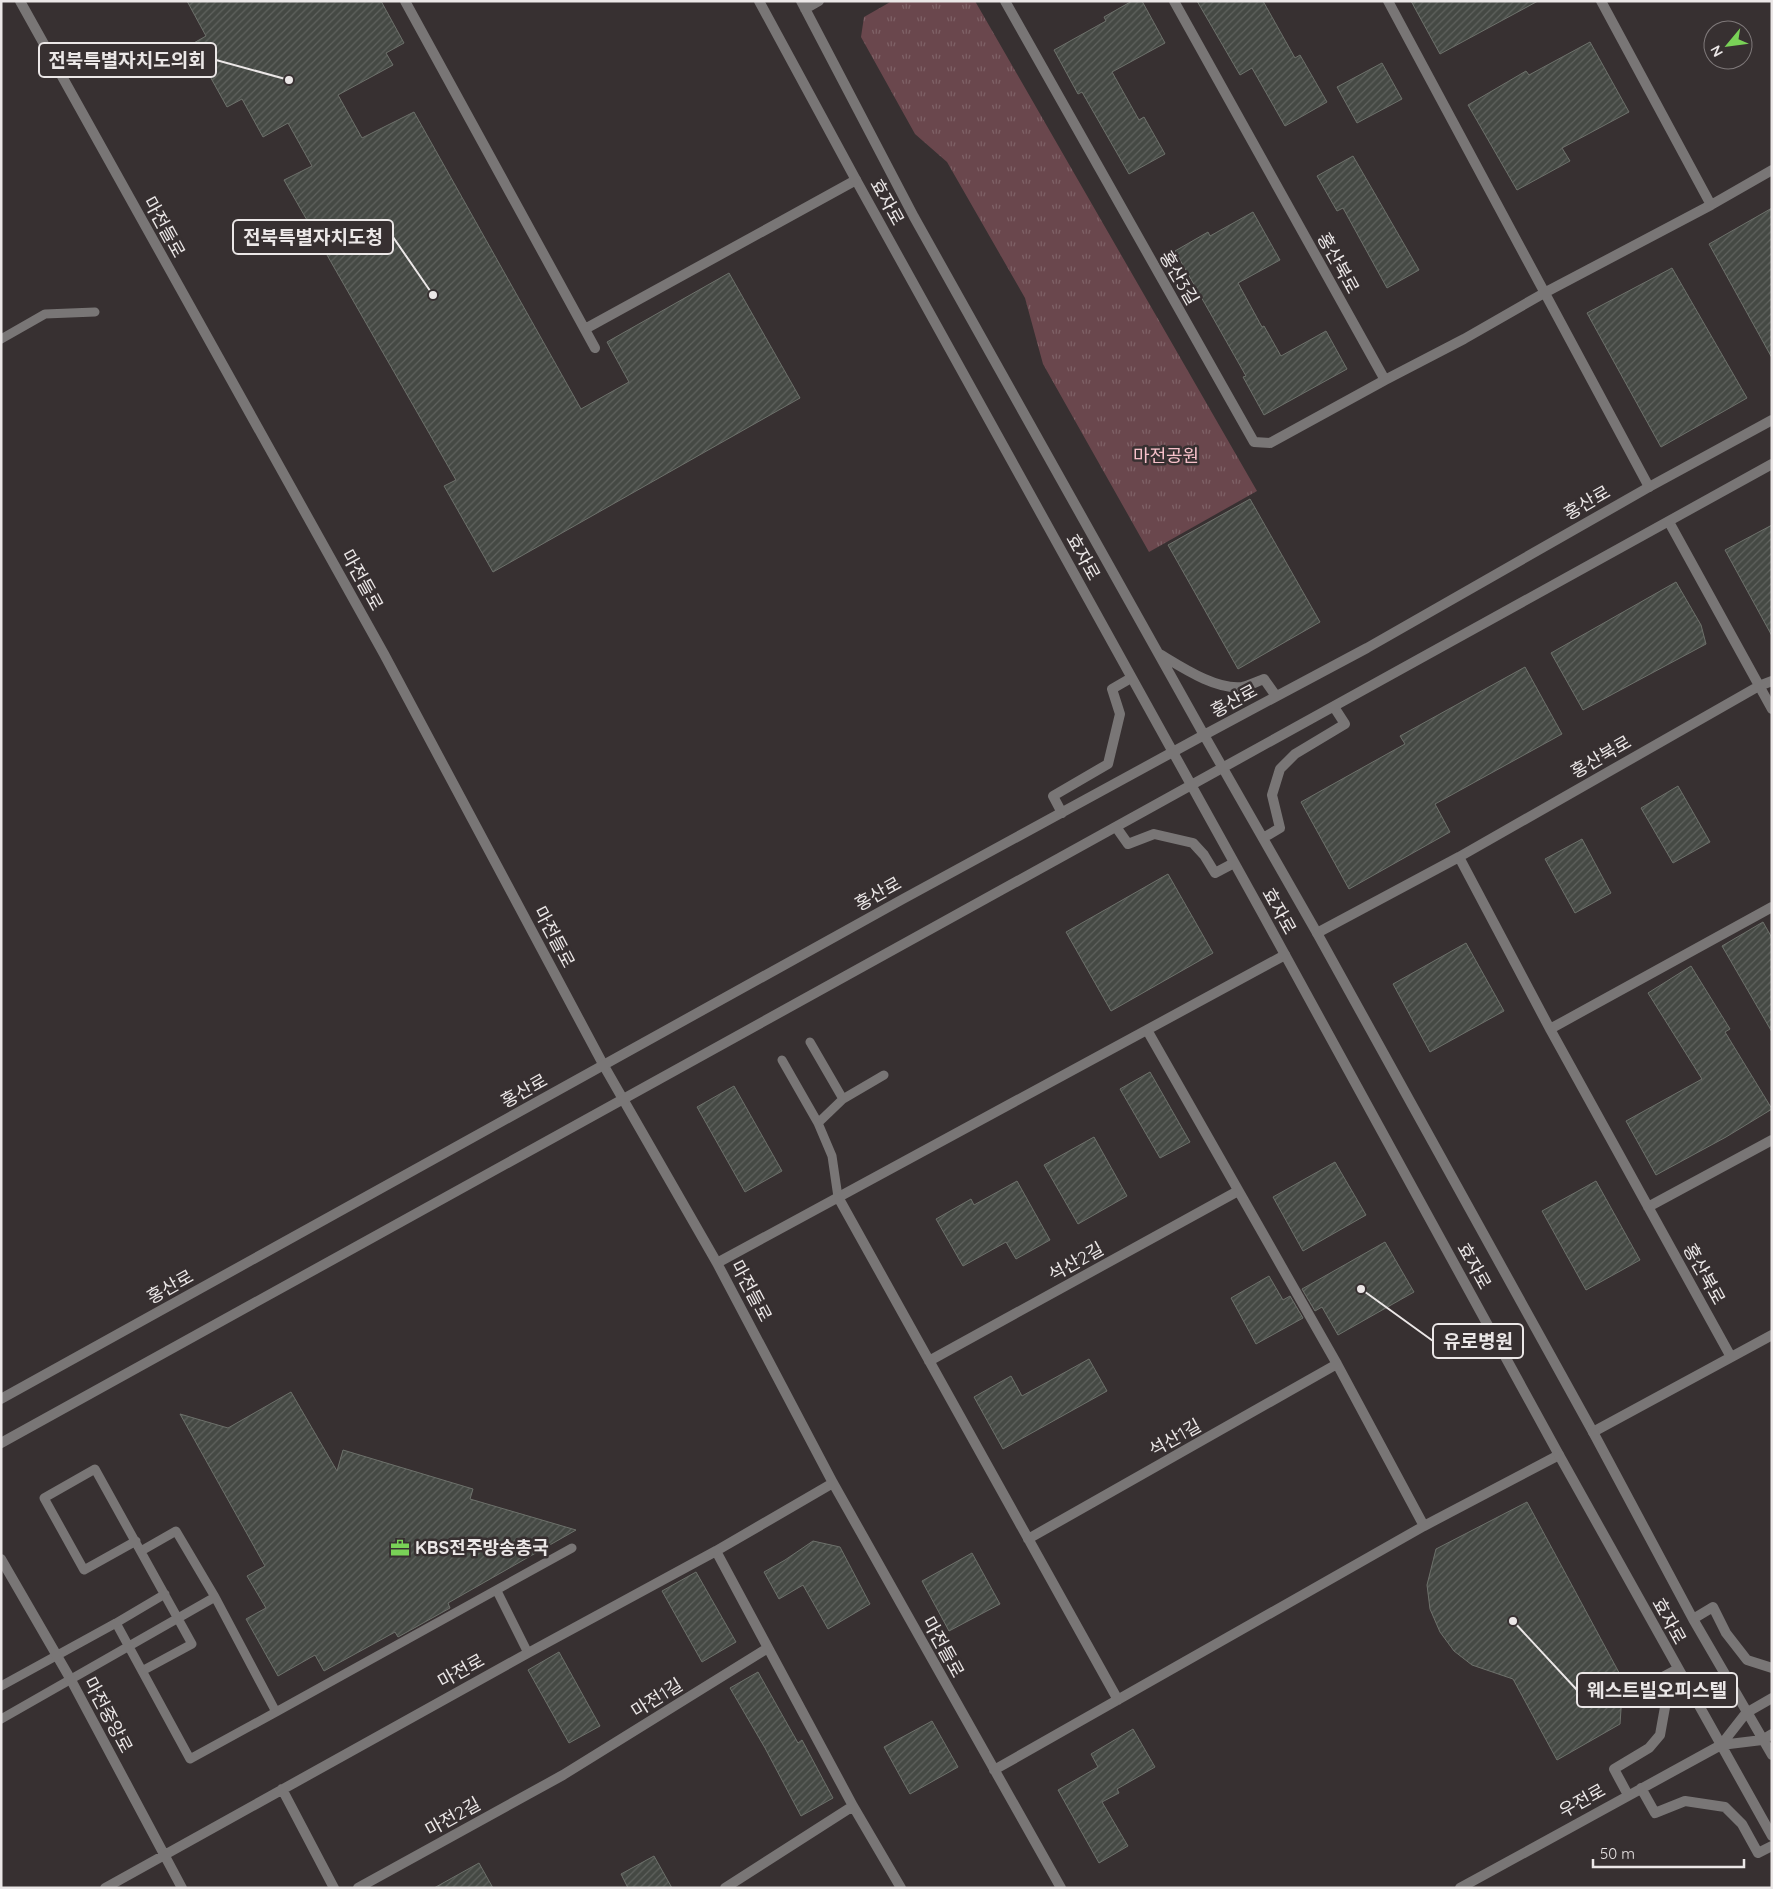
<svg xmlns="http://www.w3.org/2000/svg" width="1773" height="1889" viewBox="0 0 1773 1889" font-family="Quicksand,'Noto Sans KR',sans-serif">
	<defs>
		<pattern id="park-tufts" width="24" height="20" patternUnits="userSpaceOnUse" patternTransform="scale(1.25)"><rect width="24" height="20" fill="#6a474d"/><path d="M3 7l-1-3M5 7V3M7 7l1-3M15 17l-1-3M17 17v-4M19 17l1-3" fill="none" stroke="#7f6267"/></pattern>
		<pattern id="building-hatch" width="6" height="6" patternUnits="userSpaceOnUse" patternTransform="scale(1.25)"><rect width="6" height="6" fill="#454944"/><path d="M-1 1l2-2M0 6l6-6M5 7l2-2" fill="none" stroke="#60635f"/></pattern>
	</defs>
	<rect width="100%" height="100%" fill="#373031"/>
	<path fill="url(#park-tufts)" d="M 892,1 L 975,1 L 1257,491 L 1149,552 L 1043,364 L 1025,298 L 947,162 L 915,134 L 861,37 L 864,17 Z"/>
	<path fill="url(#building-hatch)" stroke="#6d716b" d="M 187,1 L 381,1 L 404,43 L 386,53 L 393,65 L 338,95 L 362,138 L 414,112 L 581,409 L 629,382 L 607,342 L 729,273 L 800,398 L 493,572 L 444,486 L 456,480 L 284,180 L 312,166 L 288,123 L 263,137 L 242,99 L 227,107 L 192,44 L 206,36 Z
		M 1132,1 L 1142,1 L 1165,43 L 1112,72 L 1139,120 L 1144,117 L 1165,154 L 1129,174 L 1082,92 L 1078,94 L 1054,50 L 1106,21 L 1104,17 Z
		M 1197,1 L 1263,1 L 1295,58 L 1300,55 L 1327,102 L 1285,126 L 1252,68 L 1240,75 Z
		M 1411,1 L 1538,1 L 1440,54 Z
		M 1590,42 L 1629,112 L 1562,148 L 1570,161 L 1517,190 L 1468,105 L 1526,71 L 1529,75 Z
		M 1382,63 L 1402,99 L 1357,123 L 1337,87 Z
		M 1353,156 L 1419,270 L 1387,288 L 1343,208 L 1337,211 L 1317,176 Z
		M 1772,208 L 1772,358 L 1709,244 Z
		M 1253,212 L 1280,260 L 1238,283 L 1262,327 L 1264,326 L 1281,356 L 1326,331 L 1347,369 L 1264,415 L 1243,377 L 1246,376 L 1175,251 L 1208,232 L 1210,236 Z
		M 1672,268 L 1747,398 L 1661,447 L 1587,313 Z
		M 1250,499 L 1320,622 L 1238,669 L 1168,545 Z
		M 1772,525 L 1772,636 L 1725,550 Z
		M 1676,582 L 1701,625 L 1706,644 L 1583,710 L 1551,653 Z
		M 1525,667 L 1562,734 L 1435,804 L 1450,832 L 1349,889 L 1301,802 L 1405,744 L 1400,736 Z
		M 1678,786 L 1710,842 L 1673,863 L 1641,808 Z
		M 1582,839 L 1611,893 L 1575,913 L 1545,859 Z
		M 1168,874 L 1213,953 L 1111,1011 L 1066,932 Z
		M 1763,922 L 1772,938 L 1772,1032 L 1722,946 Z
		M 1466,943 L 1504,1011 L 1430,1052 L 1393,984 Z
		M 1691,966 L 1730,1029 L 1725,1032 L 1772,1109 L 1726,1137 L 1656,1175 L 1626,1121 L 1702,1079 L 1648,993 Z
		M 1150,1072 L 1190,1142 L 1160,1158 L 1120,1089 Z
		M 734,1086 L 782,1171 L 745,1192 L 697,1107 Z
		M 1094,1137 L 1127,1196 L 1078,1224 L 1044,1165 Z
		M 1335,1162 L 1366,1215 L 1303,1251 L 1273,1197 Z
		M 1017,1181 L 1050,1240 L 1016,1259 L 1006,1242 L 963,1266 L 936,1219 L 971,1199 L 974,1205 Z
		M 1596,1181 L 1640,1260 L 1586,1290 L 1542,1211 Z
		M 1385,1242 L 1414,1292 L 1338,1335 L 1322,1307 L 1315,1311 L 1302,1289 Z
		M 1269,1276 L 1283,1300 L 1290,1296 L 1303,1318 L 1256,1344 L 1231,1298 Z
		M 1089,1359 L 1107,1391 L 1003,1449 L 974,1397 L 1011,1376 L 1022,1396 Z
		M 291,1392 L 337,1471 L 343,1450 L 473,1489 L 470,1499 L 576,1530 L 448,1603 L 450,1608 L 398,1637 L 395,1632 L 324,1671 L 315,1655 L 278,1676 L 246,1619 L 266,1608 L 247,1576 L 265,1566 L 180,1414 L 228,1428 Z
		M 1527,1502 L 1623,1680 L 1620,1724 L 1557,1760 L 1513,1679 L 1472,1665 L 1454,1651 L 1440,1632 L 1430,1609 L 1427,1585 L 1436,1549 Z
		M 813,1541 L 840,1547 L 870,1604 L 828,1629 L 803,1585 L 779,1599 L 764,1572 L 785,1560 Z
		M 972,1553 L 1000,1604 L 949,1631 L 922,1581 Z
		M 696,1572 L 736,1642 L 702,1662 L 662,1591 Z
		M 559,1652 L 600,1726 L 569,1743 L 528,1670 Z
		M 758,1672 L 798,1743 L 802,1740 L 833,1798 L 801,1816 L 765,1748 L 730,1688 Z
		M 932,1721 L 958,1767 L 910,1794 L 884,1747 Z
		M 1133,1729 L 1155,1767 L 1117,1789 L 1119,1793 L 1102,1802 L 1128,1846 L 1099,1863 L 1058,1790 L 1098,1767 L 1091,1754 Z
		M 654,1856 L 672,1888 L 628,1888 L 621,1874 Z
		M 479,1863 L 493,1888 L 434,1888 Z"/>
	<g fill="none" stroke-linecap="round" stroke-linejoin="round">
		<path stroke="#797676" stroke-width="9" d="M 1,339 L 45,314 L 95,312
			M 810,1042 L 843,1099
			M 782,1060 L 818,1123 L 832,1156 L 838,1197
			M 818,1123 L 843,1099 L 884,1075
			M 136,1541 L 84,1570 L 44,1498 L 95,1469 L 192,1644 L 142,1671
			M 141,1551 L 176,1531 L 215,1597
			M 497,1591 L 528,1653
			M 116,1623 L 190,1759 L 276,1712
			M 1,1686 L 116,1623 L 165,1594
			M 1,1719 L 215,1597 L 276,1712 L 572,1548"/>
		<path stroke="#797676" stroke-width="10" d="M 405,1 L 595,348
			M 585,329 L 856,180"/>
		<path stroke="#797676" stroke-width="10" d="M 20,1 L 384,654 L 604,1066 L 717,1263 L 833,1483 L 1061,1888
			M 1005,1 L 1254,442 L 1270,443 L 1385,380 L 1464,339 L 1546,292 L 1711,205 L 1772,170
			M 1174,1 L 1385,380
			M 1388,1 L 1649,487
			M 1601,1 L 1711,205
			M 1669,522 L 1772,709
			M 1459,857 L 1550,1029 L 1731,1357
			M 1317,933 L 1459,857 L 1759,686 L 1772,681
			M 1550,1029 L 1772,907
			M 1147,1030 L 1337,1364 L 1424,1526
			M 838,1197 L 1118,1700
			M 1648,1207 L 1772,1140
			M 717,1263 L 1285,955
			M 929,1361 L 1238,1191
			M 1593,1432 L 1772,1335
			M 1028,1539 L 1337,1364
			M 716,1551 L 853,1806 L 901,1888
			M 1,1559 L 71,1680 L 182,1888
			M 994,1770 L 1424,1526 L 1559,1455
			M 282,1789 L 334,1888
			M 105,1888 L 528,1653 L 716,1551 L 833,1483
			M 358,1888 L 563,1775 L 768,1648
			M 725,1888 L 853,1806"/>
		<path stroke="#797676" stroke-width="10" d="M 759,1 L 856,180 L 1261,911 L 1559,1455 L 1772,1836
			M 801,1 L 914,217 L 1204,735 L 1317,933 L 1593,1432 L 1693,1619 L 1772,1755
			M 805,9 L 819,1
			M 1158,653 C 1180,666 1215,690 1242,687 C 1249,686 1258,681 1264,679 L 1276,696
			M 1062,813 L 1053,796 L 1108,764 L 1120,714 L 1112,689 L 1131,678
			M 1116,827 L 1128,844 L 1154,834 L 1193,843 L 1204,855 L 1215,873 L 1234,863
			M 1263,838 L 1280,828 L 1272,795 L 1280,769 L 1295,754 L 1345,724 L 1334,707
			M 1,1399 L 903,899 L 1204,735 L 1367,648 L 1649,487 L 1772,420
			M 1,1443 L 1772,464
			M 1693,1619 L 1713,1607 L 1726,1633 L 1747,1660 L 1772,1668
			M 1721,1745 L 1746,1713 L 1772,1698
			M 1641,1788 L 1655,1813 L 1685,1801 L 1725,1807 L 1742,1824 L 1758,1853 L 1772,1846
			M 1628,1795 L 1614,1769 L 1649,1748 L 1660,1735 L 1667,1696 L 1659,1679 L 1678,1669
			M 1460,1888 L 1721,1745 L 1762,1740 L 1772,1734"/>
	</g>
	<defs>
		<g id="office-bare" transform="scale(1.5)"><path d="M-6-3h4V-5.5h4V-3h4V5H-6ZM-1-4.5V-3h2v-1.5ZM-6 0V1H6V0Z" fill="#79d157" stroke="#373031" stroke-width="2.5" paint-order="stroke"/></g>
	</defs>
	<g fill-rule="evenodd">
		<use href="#office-bare" x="400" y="1548"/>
	</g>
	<g text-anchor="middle" stroke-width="5" stroke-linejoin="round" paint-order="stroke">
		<g font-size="18" fill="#ebe7e7" stroke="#373031">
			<text transform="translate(887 202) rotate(61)" y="6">효자로</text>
			<text transform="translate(164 227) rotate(61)" y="6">마전들로</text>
			<text transform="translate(1338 263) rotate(61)" y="6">홍산북로</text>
			<text transform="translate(1179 278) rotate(60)" y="6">홍산3길</text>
			<text transform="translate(1587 503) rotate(-30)" y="6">홍산로</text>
			<text transform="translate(1083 557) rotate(61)" y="6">효자로</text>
			<text transform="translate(362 580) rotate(61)" y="6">마전들로</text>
			<text transform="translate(1234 701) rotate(-28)" y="6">홍산로</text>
			<text transform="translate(1601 757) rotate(-30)" y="6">홍산북로</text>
			<text transform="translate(878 894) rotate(-29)" y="6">홍산로</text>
			<text transform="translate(1279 911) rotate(61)" y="6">효자로</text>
			<text transform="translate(554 937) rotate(62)" y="6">마전들로</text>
			<text transform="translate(524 1091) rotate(-29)" y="6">홍산로</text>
			<text transform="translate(1076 1262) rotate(-29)" y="6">석산2길</text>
			<text transform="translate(1474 1266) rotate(61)" y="6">효자로</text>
			<text transform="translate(1704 1274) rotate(61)" y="6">홍산북로</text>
			<text transform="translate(170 1287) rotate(-29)" y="6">홍산로</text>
			<text transform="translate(751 1291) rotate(62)" y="6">마전들로</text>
			<text transform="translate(1175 1438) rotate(-29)" y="6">석산1길</text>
			<text transform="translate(1669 1621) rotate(61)" y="6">효자로</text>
			<text transform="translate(943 1647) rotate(61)" y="6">마전들로</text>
			<text transform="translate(461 1671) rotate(-29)" y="6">마전로</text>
			<text transform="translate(657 1698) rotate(-32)" y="6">마전1길</text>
			<text transform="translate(108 1715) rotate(62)" y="6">마전중앙로</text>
			<text transform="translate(1582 1801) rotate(-29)" y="6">우전로</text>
			<text transform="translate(453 1817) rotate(-29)" y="6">마전2길</text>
		</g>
		<g font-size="18" fill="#f6c0c9" stroke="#373031">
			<text x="1166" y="462">마전공원</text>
		</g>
		<g font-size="18" font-weight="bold" fill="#ebe7e7" stroke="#373031" text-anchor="start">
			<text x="415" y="1554">KBS전주방송총국</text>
		</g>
	</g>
	<path fill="none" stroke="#ebe7e7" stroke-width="2" d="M289 80L216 60M433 295L393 237M1361 1289L1433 1341M1513 1621L1577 1690"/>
	<g fill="#ebe7e7" stroke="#373031" stroke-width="2">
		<circle cx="289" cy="80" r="5"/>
		<circle cx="433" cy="295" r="5"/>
		<circle cx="1361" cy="1289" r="5"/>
		<circle cx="1513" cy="1621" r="5"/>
	</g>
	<g fill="#373031" stroke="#ebe7e7" stroke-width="2">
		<rect x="39" y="43" width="177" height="34" rx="5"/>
		<rect x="233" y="220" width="160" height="34" rx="5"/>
		<rect x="1433" y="1324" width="90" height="34" rx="5"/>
		<rect x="1577" y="1673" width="160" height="34" rx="5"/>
	</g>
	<g font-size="19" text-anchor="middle" font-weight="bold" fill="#ebe7e7">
		<text x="127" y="67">전북특별자치도의회</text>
		<text x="313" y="244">전북특별자치도청</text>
		<text x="1478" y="1348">유로병원</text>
		<text x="1657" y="1697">웨스트빌오피스텔</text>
	</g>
	<rect width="1773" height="1889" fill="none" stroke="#ebe7e7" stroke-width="5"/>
	<g transform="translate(1728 45) rotate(241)"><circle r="24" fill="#373031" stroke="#7f797a"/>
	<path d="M0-4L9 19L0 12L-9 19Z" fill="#79d157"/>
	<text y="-8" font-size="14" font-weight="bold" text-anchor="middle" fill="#ebe7e7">N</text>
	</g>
	<path d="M1593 1859v8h151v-8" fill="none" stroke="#ebe7e7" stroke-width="2.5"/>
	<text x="1600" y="1859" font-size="15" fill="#ebe7e7" stroke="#373031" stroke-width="4" paint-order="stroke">50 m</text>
</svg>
